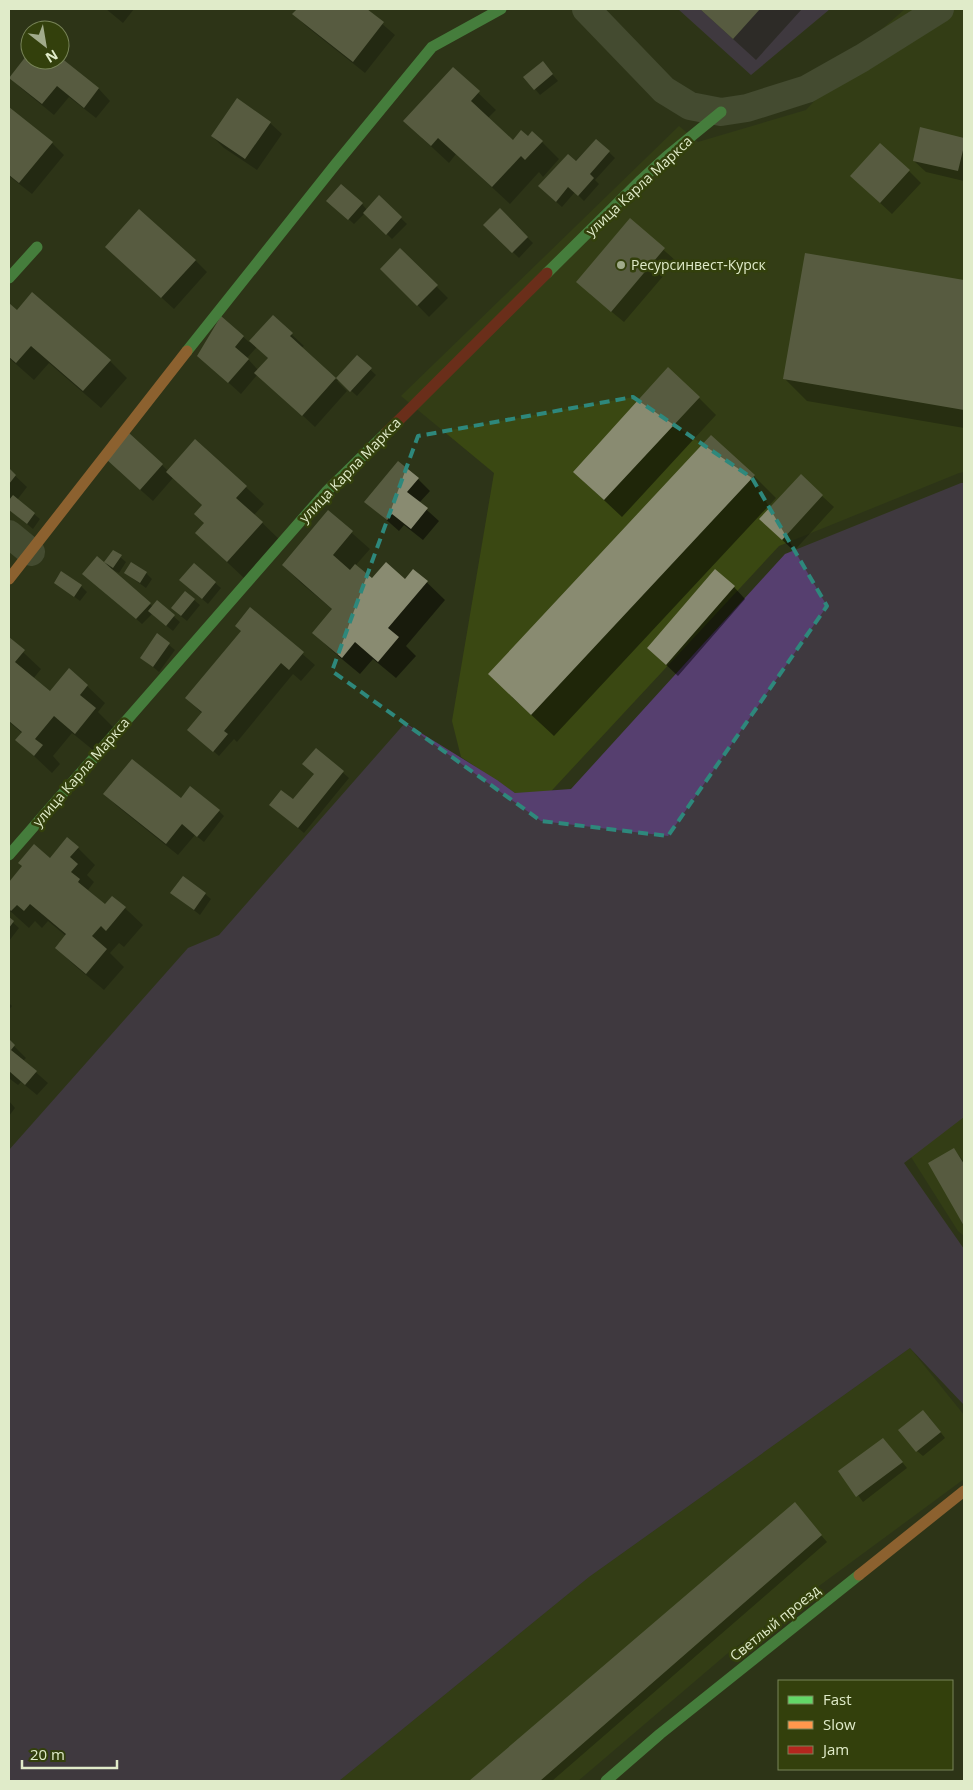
<svg xmlns="http://www.w3.org/2000/svg" width="973" height="1790" viewBox="0 0 973 1790" font-family="'Open Sans',sans-serif">
	<rect width="100%" height="100%" fill="#2d3418"/>
	<path fill="#3a4812" d="M 905,9 L 964,9 L 964,472 L 959,473 L 779,546 L 542,801 L 515,793 L 461,757 L 452,721 L 494,473 L 401,396 L 679,126 L 698,142 L 806,110 L 881,30 Z
		M 964,1103 L 964,1236 L 958,1231 L 906,1149 Z
		M 910,1348 L 964,1415 L 964,1479 L 728,1653 L 578,1781 L 339,1781 L 589,1577 Z"/>
	<path fill="#563f6f" d="M 678,9 L 830,9 L 751,75 Z
		M 961,483 L 964,483 L 964,1117 L 904,1163 L 964,1249 L 964,1405 L 910,1348 L 589,1577 L 339,1781 L 9,1781 L 9,1150 L 188,948 L 219,935 L 405,723 L 497,780 L 515,793 L 571,789 L 785,554 Z"/>
	<path fill="#0007" fill-rule="evenodd" d="M 106,9 L 134,9 L 123,23 Z
		M 298,9 L 365,9 L 395,35 L 365,73 L 306,26 L 294,14 Z
		M 700,9 L 802,9 L 756,60 Z
		M 30,53 L 30,60 L 60,60 L 60,58 L 99,89 L 110,101 L 96,118 L 69,97 L 54,115 L 22,89 L 10,77 Z
		M 453,69 L 496,110 L 488,118 L 513,141 L 528,138 L 542,142 L 559,159 L 543,177 L 539,172 L 510,204 L 456,154 L 449,163 L 422,138 Z
		M 548,69 L 558,81 L 540,95 L 535,89 Z
		M 9,108 L 52,143 L 64,155 L 32,194 L 9,176 Z
		M 270,123 L 282,134 L 257,170 L 224,148 L 212,136 Z
		M 921,129 L 964,139 L 964,181 L 926,172 L 914,161 Z
		M 596,140 L 615,158 L 595,180 L 599,184 L 584,201 L 575,192 L 562,207 L 545,192 Z
		M 909,171 L 921,183 L 892,214 L 864,188 Z
		M 379,197 L 407,224 L 392,239 L 365,213 L 354,224 L 334,206 L 362,204 L 367,210 Z
		M 500,210 L 533,243 L 519,258 L 485,225 Z
		M 630,220 L 676,261 L 624,322 L 590,294 Z
		M 106,247 L 195,260 L 207,272 L 174,309 Z
		M 400,250 L 448,298 L 429,317 L 382,269 Z
		M 806,254 L 964,282 L 964,428 L 807,401 L 784,378 Z
		M 9,305 L 17,312 L 110,361 L 127,378 L 101,408 L 49,363 L 34,380 L 9,358 Z
		M 221,317 L 249,342 L 273,317 L 304,346 L 301,348 L 336,380 L 357,357 L 376,375 L 357,396 L 339,380 L 337,381 L 347,391 L 315,427 L 258,374 L 241,394 L 199,356 ZM 257,347 L 269,359 L 258,370 L 247,358 Z
		M 699,398 L 716,415 L 622,517 L 574,472 Z
		M 196,441 L 264,504 L 254,515 L 280,540 L 245,579 L 196,533 L 206,524 L 203,506 L 173,478 L 153,501 L 119,471 L 162,465 L 168,471 Z
		M 9,470 L 27,487 L 17,500 L 40,519 L 33,529 L 9,509 Z
		M 754,476 L 776,498 L 554,736 L 512,697 Z
		M 418,479 L 430,491 L 419,503 L 439,521 L 423,540 L 404,525 L 399,531 L 366,502 Z
		M 822,496 L 834,507 L 794,551 L 773,531 Z
		M 328,512 L 370,549 L 355,566 L 372,580 L 405,580 L 414,570 L 445,600 L 406,646 L 416,656 L 396,678 L 373,659 L 360,674 L 331,650 L 314,633 L 333,610 L 301,583 L 283,565 Z
		M 113,551 L 126,562 L 119,573 L 111,569 L 153,607 L 157,602 L 180,622 L 173,631 L 152,614 L 142,624 L 90,579 L 104,564 Z
		M 194,565 L 221,588 L 208,604 L 187,586 Z
		M 125,573 L 146,573 L 152,579 L 146,588 Z
		M 56,583 L 81,586 L 87,592 L 80,601 Z
		M 734,587 L 745,599 L 678,676 L 648,648 Z
		M 194,600 L 200,605 L 187,621 L 178,614 Z
		M 251,609 L 315,665 L 301,681 L 293,674 L 237,742 L 234,739 L 219,756 L 195,735 L 203,714 L 186,698 L 242,631 Z
		M 157,635 L 175,650 L 159,672 L 141,657 Z
		M 9,639 L 41,669 L 33,679 L 50,693 L 87,686 L 105,703 L 98,712 L 113,727 L 93,750 L 72,733 L 53,756 L 60,764 L 52,773 L 17,740 L 22,733 L 9,722 Z
		M 316,749 L 349,778 L 304,833 L 276,810 L 293,801 L 316,774 Z
		M 105,794 L 181,800 L 219,811 L 224,816 L 204,842 L 195,835 L 178,855 L 117,806 Z
		M 78,848 L 95,865 L 87,875 L 94,882 L 88,890 L 106,906 L 113,897 L 143,925 L 124,947 L 119,943 L 110,953 L 124,967 L 104,990 L 74,965 L 57,948 L 66,936 L 48,921 L 42,928 L 35,921 L 29,928 L 9,910 L 9,884 L 23,866 L 50,860 Z
		M 172,893 L 205,894 L 211,899 L 200,915 Z
		M 9,919 L 19,928 L 9,941 Z
		M 9,1003 L 12,1006 L 9,1010 Z
		M 9,1041 L 26,1058 L 23,1061 L 48,1083 L 37,1095 L 21,1082 L 18,1085 L 10,1079 L 9,1081 Z
		M 9,1101 L 15,1108 L 9,1116 Z
		M 954,1149 L 964,1162 L 964,1223 L 930,1163 Z
		M 929,1417 L 945,1438 L 923,1456 L 917,1451 Z
		M 888,1445 L 907,1468 L 863,1502 L 840,1471 Z
		M 794,1504 L 827,1542 L 552,1781 L 471,1781 Z"/>
	<path fill="#898b71" d="M 297,9 L 367,9 L 384,22 L 353,62 L 292,14 Z
		M 700,9 L 760,9 L 733,39 Z
		M 30,51 L 30,60 L 60,60 L 60,57 L 99,88 L 84,108 L 57,86 L 42,104 L 9,78 Z
		M 543,61 L 553,74 L 534,90 L 523,77 Z
		M 453,67 L 480,91 L 471,101 L 513,140 L 521,130 L 528,136 L 532,131 L 543,141 L 525,160 L 521,156 L 492,187 L 438,138 L 431,146 L 403,121 Z
		M 237,98 L 271,122 L 245,159 L 211,136 Z
		M 9,107 L 53,142 L 19,183 L 9,175 Z
		M 920,127 L 964,138 L 964,146 L 958,171 L 913,161 Z
		M 596,139 L 610,151 L 590,174 L 594,178 L 578,196 L 568,187 L 556,202 L 538,186 L 568,154 L 576,161 Z
		M 880,143 L 910,170 L 880,203 L 850,176 Z
		M 341,184 L 363,203 L 348,220 L 326,201 Z
		M 379,195 L 402,217 L 386,235 L 363,213 Z
		M 500,208 L 528,237 L 512,253 L 483,225 Z
		M 139,209 L 196,260 L 161,298 L 105,247 Z
		M 630,218 L 665,248 L 611,312 L 576,282 Z
		M 400,248 L 438,285 L 417,306 L 380,269 Z
		M 805,253 L 964,280 L 964,410 L 783,379 Z
		M 32,292 L 111,360 L 83,391 L 31,346 L 16,363 L 9,357 L 9,303 L 17,310 Z
		M 273,315 L 293,333 L 290,336 L 336,378 L 302,416 L 254,373 L 268,358 L 249,341 Z
		M 221,316 L 244,336 L 235,347 L 249,359 L 228,383 L 197,356 Z
		M 357,355 L 372,368 L 350,392 L 336,378 Z
		M 668,367 L 700,397 L 604,500 L 573,472 Z
		M 129,433 L 163,464 L 140,490 L 106,459 Z
		M 711,435 L 755,475 L 531,715 L 488,674 Z
		M 195,439 L 247,486 L 236,498 L 263,522 L 227,562 L 195,533 L 204,523 L 194,514 L 202,505 L 166,472 Z
		M 398,461 L 419,478 L 407,492 L 428,508 L 411,529 L 392,514 L 387,520 L 364,502 Z
		M 9,468 L 16,475 L 9,484 Z
		M 801,474 L 823,495 L 782,540 L 759,519 Z
		M 13,495 L 35,513 L 27,524 L 9,510 L 9,500 Z
		M 328,510 L 353,531 L 333,555 L 350,570 L 355,564 L 372,578 L 386,562 L 405,579 L 413,569 L 428,581 L 388,628 L 399,637 L 378,662 L 355,642 L 342,658 L 312,633 L 332,609 L 282,565 Z
		M 113,550 L 122,555 L 113,568 L 104,562 Z
		M 97,556 L 151,603 L 136,619 L 82,574 Z
		M 131,562 L 147,572 L 140,583 L 124,573 Z
		M 194,563 L 216,582 L 202,599 L 179,580 Z
		M 715,569 L 735,586 L 666,665 L 647,648 Z
		M 61,571 L 82,585 L 74,597 L 54,583 Z
		M 185,591 L 195,599 L 181,616 L 171,608 Z
		M 157,600 L 175,615 L 166,626 L 148,611 Z
		M 250,607 L 304,652 L 289,670 L 281,663 L 224,731 L 228,734 L 213,752 L 187,730 L 202,712 L 185,698 L 241,631 L 235,626 Z
		M 157,633 L 170,643 L 153,667 L 140,658 Z
		M 9,637 L 25,650 L 15,662 L 50,691 L 69,668 L 88,685 L 80,695 L 96,708 L 75,734 L 54,716 L 35,739 L 43,745 L 34,756 L 15,740 L 22,732 L 9,721 Z
		M 316,748 L 344,771 L 298,828 L 269,805 L 281,790 L 293,799 L 314,774 L 302,764 Z
		M 132,759 L 181,798 L 190,786 L 220,810 L 197,837 L 182,824 L 166,844 L 103,794 Z
		M 67,837 L 79,847 L 70,857 L 78,864 L 71,872 L 80,879 L 78,882 L 105,904 L 112,896 L 126,907 L 106,931 L 101,926 L 92,936 L 107,949 L 86,974 L 55,948 L 66,934 L 30,904 L 24,911 L 17,905 L 11,911 L 9,909 L 9,882 L 22,866 L 18,863 L 34,844 L 50,858 Z
		M 183,876 L 206,893 L 194,910 L 170,893 Z
		M 9,917 L 14,921 L 9,928 Z
		M 9,1039 L 15,1045 L 11,1050 L 37,1071 L 25,1085 L 9,1071 Z
		M 954,1148 L 964,1164 L 964,1226 L 928,1163 Z
		M 923,1410 L 941,1432 L 916,1452 L 898,1430 Z
		M 883,1438 L 903,1462 L 856,1497 L 838,1471 Z
		M 795,1502 L 822,1535 L 540,1781 L 469,1781 Z"/>
	<g fill="none" stroke-linecap="round" stroke-linejoin="round">
		<path stroke="#5f664e" stroke-width="28" d="M 586,9 L 664,90 L 690,106 L 721,112 L 747,108 L 807,89 L 862,58 L 940,9
			M 9,534 L 31,552"/>
		<path stroke="#63d668" stroke-width="11" d="M 547,273 L 641,180 L 666,157 L 721,112
			M 9,278 L 37,247
			M 187,351 L 335,165 L 432,47 L 501,9
			M 9,855 L 326,492 L 386,433
			M 606,1781 L 660,1734 L 859,1575"/>
		<path stroke="#ff974d" stroke-width="11" d="M 9,579 L 187,351
			M 859,1575 L 964,1491"/>
		<path stroke="#b3261e" stroke-width="11" d="M 386,433 L 547,273"/>
	</g>
	<path d="M0 0H973V1790H0ZM 633,397 L 752,478 L 827,606 L 668,836 L 541,821 L 332,671 L 418,436 Z" fill="#2d3418" fill-opacity=".55" fill-rule="evenodd"/>
	<path fill="none" stroke="#2e887c" stroke-width="4" stroke-dasharray="10 6" stroke-linejoin="round" d="M 633,397 L 752,478 L 827,606 L 668,836 L 541,821 L 332,671 L 418,436 Z"/>
	<circle fill="#a1ab8b" stroke="#33400c" stroke-width="2" cx="621" cy="265" r="5"/>
	<g text-anchor="middle" stroke-width="5" stroke-linejoin="round" paint-order="stroke">
		<g font-size="14" fill="#e0ebc9" stroke="#33400c">
			<text transform="translate(639 186) rotate(-43)" y="5">улица Карла Маркса</text>
			<text transform="translate(350 470) rotate(-46)" y="5">улица Карла Маркса</text>
			<text transform="translate(81 772) rotate(-49)" y="5">улица Карла Маркса</text>
			<text transform="translate(775 1623) rotate(-39)" y="5">Светлый проезд</text>
		</g>
		<g font-size="14" fill="#e0ebc9" stroke="#33400c" text-anchor="start">
			<text x="631" y="270">Ресурсинвест-Курск</text>
		</g>
	</g>
	<rect width="973" height="1790" fill="none" stroke="#e0ebc9" stroke-width="20"/>
	<rect x="778" y="1680" width="175" height="90" fill="#33400c" stroke="#788458"/>
	<rect x="788" y="1696" width="25" height="8" fill="#63d668" stroke="#788458"/>
	<text x="823" y="1705" font-size="15" fill="#e0ebc9">Fast</text>
	<rect x="788" y="1721" width="25" height="8" fill="#ff974d" stroke="#788458"/>
	<text x="823" y="1730" font-size="15" fill="#e0ebc9">Slow</text>
	<rect x="788" y="1746" width="25" height="8" fill="#b3261e" stroke="#788458"/>
	<text x="823" y="1755" font-size="15" fill="#e0ebc9">Jam</text>
	<g transform="translate(45 45) rotate(149)"><circle r="24" fill="#33400c" stroke="#788458"/>
	<path d="M0-4L9 19L0 12L-9 19Z" fill="#a1ab8b"/>
	<text y="-8" font-size="14" font-weight="bold" text-anchor="middle" fill="#e0ebc9">N</text>
	</g>
	<path d="M22 1760v8h95v-8" fill="none" stroke="#e0ebc9" stroke-width="2.5"/>
	<text x="30" y="1760" font-size="15" fill="#e0ebc9" stroke="#33400c" stroke-width="4" paint-order="stroke">20 m</text>
</svg>
